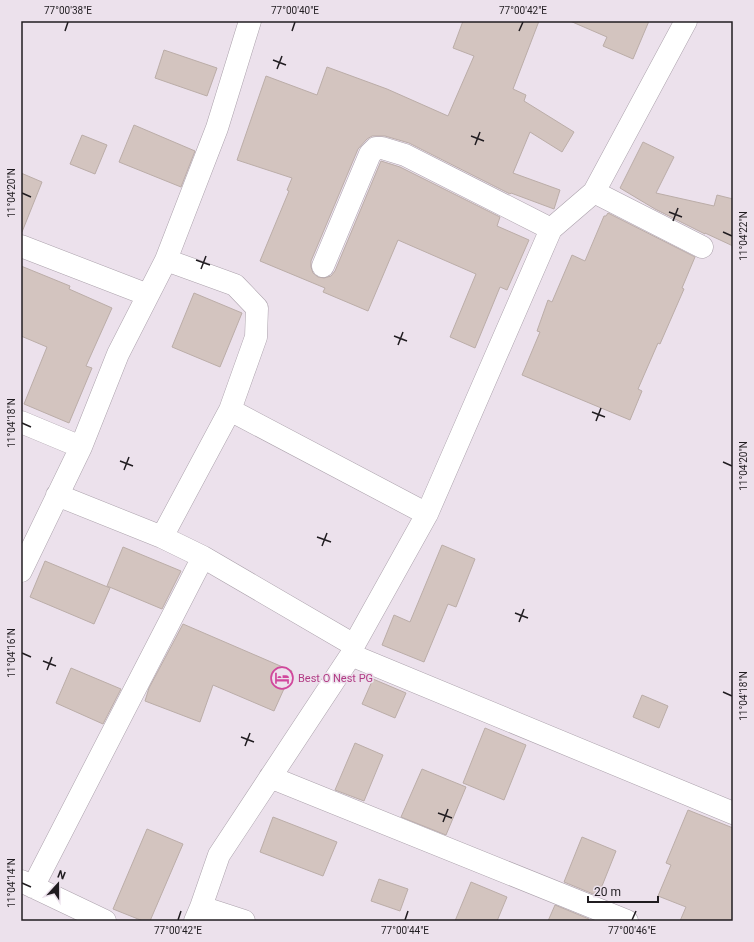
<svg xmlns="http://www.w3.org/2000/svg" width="754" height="942" viewBox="0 0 754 942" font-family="Roboto,sans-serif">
	<rect width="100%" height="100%" fill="#ece1ec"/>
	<path fill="#d3c4bf" stroke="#bbada8" d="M 463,21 L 539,21 L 513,89 L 526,95 L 524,101 L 574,132 L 562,152 L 530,132 L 513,173 L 560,190 L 554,209 L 511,193 L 510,194 L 409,143 L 385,136 L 372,136 L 367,139 L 358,149 L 311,261 L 311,267 L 313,273 L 318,277 L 324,278 L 331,276 L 335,271 L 381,161 L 400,167 L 500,217 L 497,226 L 529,240 L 507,290 L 500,287 L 475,348 L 450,337 L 476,274 L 398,240 L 368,311 L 323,292 L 325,288 L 260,261 L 289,191 L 287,190 L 292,178 L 237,160 L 266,76 L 317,95 L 327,67 L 387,89 L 448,116 L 474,56 L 453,48 Z
		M 570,21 L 649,21 L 633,59 L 603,46 L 607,37 Z
		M 164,50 L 217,68 L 207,96 L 155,78 Z
		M 134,125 L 195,151 L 181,187 L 119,162 Z
		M 82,135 L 107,145 L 95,174 L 70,164 Z
		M 643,142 L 674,157 L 656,193 L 714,206 L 717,195 L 733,199 L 733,246 L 705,233 L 705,234 L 655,209 L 620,188 Z
		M 21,173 L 42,182 L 22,232 L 21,232 Z
		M 608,213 L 695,257 L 682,288 L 684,289 L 660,344 L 658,343 L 638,389 L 642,391 L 630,420 L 522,375 L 540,332 L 537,331 L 548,300 L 552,302 L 572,255 L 585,261 L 604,216 L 606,216 Z
		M 21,266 L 70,286 L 69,289 L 112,308 L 86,366 L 92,368 L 69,423 L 24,404 L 47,347 L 21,336 Z
		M 194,293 L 242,313 L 220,367 L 172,347 Z
		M 442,545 L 475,559 L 456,607 L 448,604 L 424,662 L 382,645 L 394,615 L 410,622 Z
		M 123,547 L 181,571 L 162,609 L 107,586 Z
		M 45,561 L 110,588 L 94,624 L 30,597 Z
		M 183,624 L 292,671 L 274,711 L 213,685 L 200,722 L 145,701 L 149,688 Z
		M 71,668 L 121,689 L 103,724 L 56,703 Z
		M 373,679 L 406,693 L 395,718 L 362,704 Z
		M 642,695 L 668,706 L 659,728 L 633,717 Z
		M 485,728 L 526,745 L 504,800 L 463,783 Z
		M 355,743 L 383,755 L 364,801 L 335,790 Z
		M 422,769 L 466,787 L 446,835 L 401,817 Z
		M 688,810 L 733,828 L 733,921 L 680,921 L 686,907 L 658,896 L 671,865 L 666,863 Z
		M 273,817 L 337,842 L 323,876 L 260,852 Z
		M 147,829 L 183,844 L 150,921 L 143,921 L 113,909 Z
		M 582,837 L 616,851 L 598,896 L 564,882 Z
		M 379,879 L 408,889 L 400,911 L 371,901 Z
		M 471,882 L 507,897 L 497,921 L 455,921 Z
		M 555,905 L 589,919 L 588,921 L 548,921 Z"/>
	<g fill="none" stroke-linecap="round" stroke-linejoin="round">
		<g stroke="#aca2ac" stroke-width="23">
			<path id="street" d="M 594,192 L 702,247
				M 21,246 L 148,295
				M 323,266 L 370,154 L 376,148 L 382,148 L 405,155 L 551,229
				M 230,410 L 427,514
				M 21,422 L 81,447
				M 57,495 L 162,537 L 203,557 L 354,645
				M 162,537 L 230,410 L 256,337 L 257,308 L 235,285 L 166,260
				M 21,571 L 81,447 L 118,354 L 166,260 L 217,128 L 250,21
				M 351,655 L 733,813
				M 270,777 L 627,921
				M 21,881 L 105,921
				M 33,887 L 203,557
				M 201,907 L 244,921
				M 195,921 L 201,907 L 219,855 L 351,655 L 354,645 L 427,514 L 551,229 L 594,192 L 686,21"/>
		</g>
		<use href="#street" stroke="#fff" stroke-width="22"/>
	</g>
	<path fill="none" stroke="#201c20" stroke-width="1.5" d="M 65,31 L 68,22M 292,31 L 295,22M 519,31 L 523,22M 273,60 L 286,65M 277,69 L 282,56M 471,136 L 484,141M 475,145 L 480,132M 22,193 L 31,197M 669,212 L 682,217M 673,221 L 678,208M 723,232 L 732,236M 196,260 L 210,265M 201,269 L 206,256M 394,336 L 407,341M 398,345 L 403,332M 592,412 L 605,417M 596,421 L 601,408M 22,423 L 31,427M 120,461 L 133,466M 723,462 L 732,466M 124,470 L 129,457M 317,537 L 331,542M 322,546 L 327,533M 515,613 L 528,618M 519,622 L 524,609M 22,653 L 31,657M 43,661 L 56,666M 47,670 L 52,657M 723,692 L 732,696M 241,737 L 254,742M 245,746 L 250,733M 438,813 L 452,818M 443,822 L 448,809M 22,883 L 31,887M 178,920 L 181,911M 405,920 L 408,911M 632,920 L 636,911"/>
	<defs>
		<g id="hotel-ring" transform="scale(1.15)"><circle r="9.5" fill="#ece1ec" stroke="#d1479c" stroke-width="1.5"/><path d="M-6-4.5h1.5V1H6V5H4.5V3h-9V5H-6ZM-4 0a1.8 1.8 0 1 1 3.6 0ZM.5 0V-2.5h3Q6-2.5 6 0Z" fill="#d1479c"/></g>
	</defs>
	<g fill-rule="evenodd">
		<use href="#hotel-ring" x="282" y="678"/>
	</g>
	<g text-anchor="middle" stroke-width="3" stroke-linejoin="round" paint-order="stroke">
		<g font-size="11" fill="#b23c85" stroke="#ece1ec" text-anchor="start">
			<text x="298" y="682">Best O Nest PG</text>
		</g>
	</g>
	<rect width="754" height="942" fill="none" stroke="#ece1ec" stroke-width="44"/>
	<g transform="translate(58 884) rotate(21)" stroke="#ece1ec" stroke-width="3" paint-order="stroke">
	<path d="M0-3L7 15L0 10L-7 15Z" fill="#201c20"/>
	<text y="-6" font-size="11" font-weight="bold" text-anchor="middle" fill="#201c20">N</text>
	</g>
	<path d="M588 896v6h70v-6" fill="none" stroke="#201c20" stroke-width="2"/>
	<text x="594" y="896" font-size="12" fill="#201c20" stroke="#ece1ec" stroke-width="3" paint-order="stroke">20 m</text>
	<rect x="22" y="22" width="710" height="898" fill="none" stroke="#201c20" stroke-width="1.5"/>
	<g font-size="10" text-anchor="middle" fill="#201c20">
		<text x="68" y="14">77°00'38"E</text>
		<text x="295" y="14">77°00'40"E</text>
		<text x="523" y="14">77°00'42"E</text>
		<text transform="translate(11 193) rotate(-90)" y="4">11°04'20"N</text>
		<text transform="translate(743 236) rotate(-90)" y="4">11°04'22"N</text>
		<text transform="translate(11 423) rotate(-90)" y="4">11°04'18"N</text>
		<text transform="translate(743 466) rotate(-90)" y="4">11°04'20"N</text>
		<text transform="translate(11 653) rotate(-90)" y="4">11°04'16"N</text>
		<text transform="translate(743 696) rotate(-90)" y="4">11°04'18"N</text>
		<text transform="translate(11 883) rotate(-90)" y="4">11°04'14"N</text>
		<text x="178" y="934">77°00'42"E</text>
		<text x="405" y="934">77°00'44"E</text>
		<text x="632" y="934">77°00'46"E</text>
	</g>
</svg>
